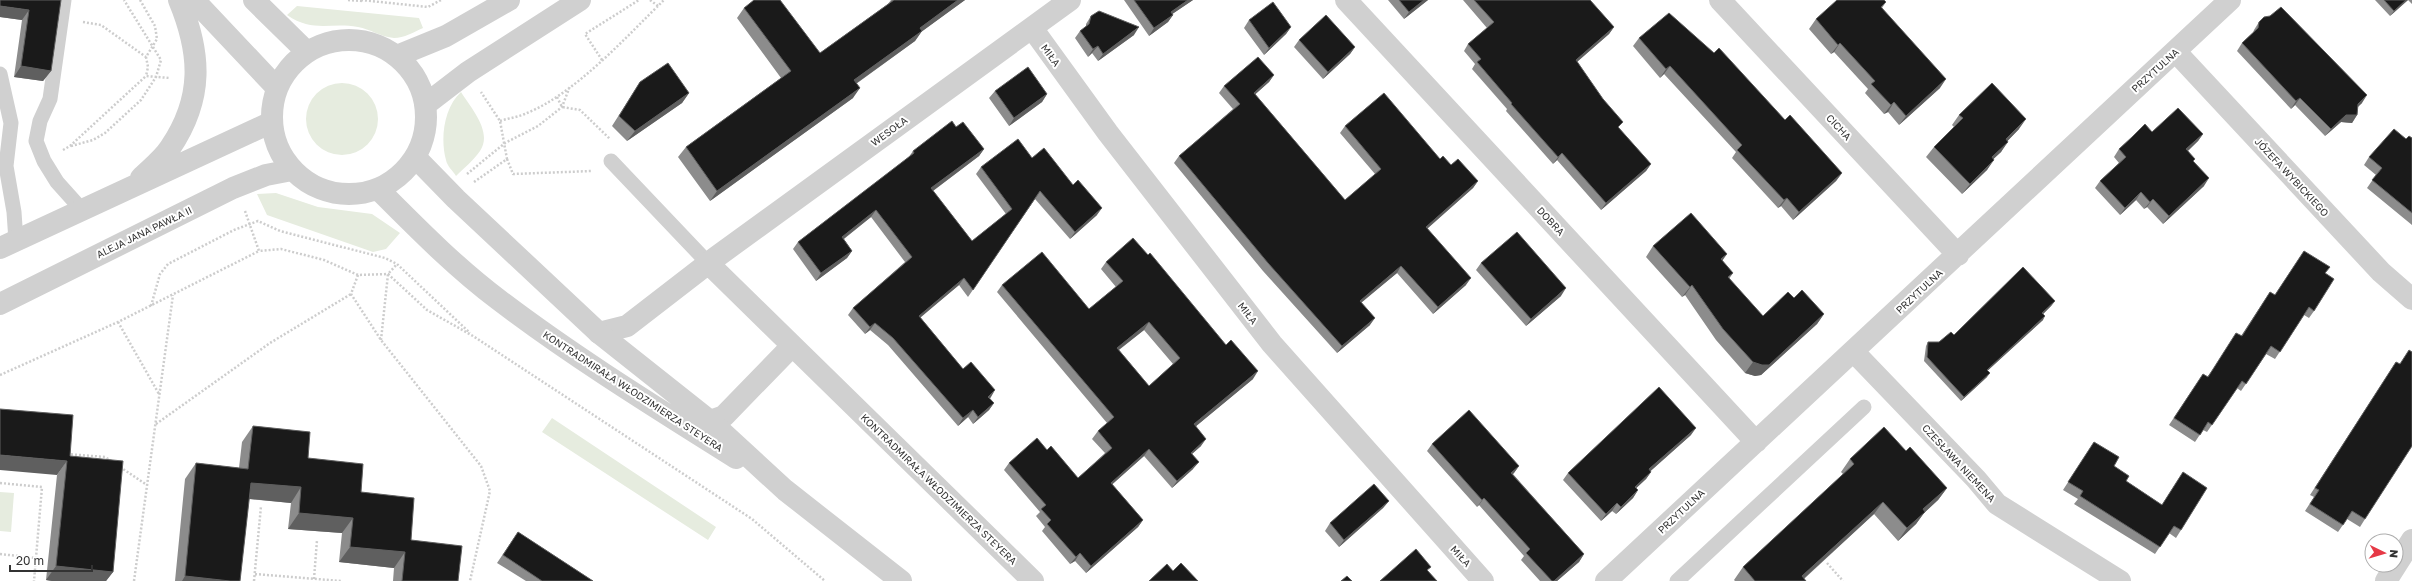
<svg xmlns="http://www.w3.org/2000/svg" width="2412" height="581" viewBox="0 0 2412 581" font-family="'Golos Text',sans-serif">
	<rect width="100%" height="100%" fill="#fff"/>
	<path fill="#e6ecdf" d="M 297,6 L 419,18 L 423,28 C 414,32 404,38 394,38 C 381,37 370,29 358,27 C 330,22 313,33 287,15 Z
		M306 119a36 36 0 1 1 72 0a36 36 0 1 1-72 0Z
		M 461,92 C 471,108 493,132 480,151 C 474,160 464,168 456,176 C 453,171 447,166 446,160 C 440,139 444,107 461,92 Z
		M 276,193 L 318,207 L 372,214 L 400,233 L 386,249 L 373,252 L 267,215 L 257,194 Z
		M 552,418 L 716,527 L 708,540 L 542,432 Z
		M 0,492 L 14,493 L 11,532 L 0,531 Z"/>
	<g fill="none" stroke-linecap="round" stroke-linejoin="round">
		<path stroke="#cdcdcd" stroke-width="2.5" stroke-dasharray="2 2" stroke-linecap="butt" d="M 140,0 L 155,26 L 157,39 L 146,57 L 148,67 L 146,76
			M 348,0 L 362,1
			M 361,0 L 428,7 L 441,0
			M 650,0 L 658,6
			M 83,22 L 101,25 L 146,57
			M 602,60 L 585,34 L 639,0
			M 557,97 L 562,107 L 580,110 L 610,139
			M 500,121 C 509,118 519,117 527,113 C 576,93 626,37 664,0
			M 71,146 L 93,140 L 105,133 L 141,100 L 156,77 L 161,60 L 124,0
			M 63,150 L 70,146 L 146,76 L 170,78
			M 507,159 L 513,174 L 592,171
			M 467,174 L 505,143 L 538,126 L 562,107 L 570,86
			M 474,182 L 507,159 L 500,121 L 481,92
			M 245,211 L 259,251 L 281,249 L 324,260 L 358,275 L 388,274 L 427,310 L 473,336 L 752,519 L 825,581
			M 358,275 L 351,294 L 381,340 L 481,466 L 490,491 L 470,581
			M 151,306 L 160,274 L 168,264 L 234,230 L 258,221 L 280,231 L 385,258 L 397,264 L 470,333
			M 118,322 L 159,394
			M 381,340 L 388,274 L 397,264
			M 0,375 L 118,322 L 259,251
			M 156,424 L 270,343 L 351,294
			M 67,454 L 105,457 L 111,461
			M 120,467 L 147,485
			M 0,483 L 42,487 L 34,581
			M 0,554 L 36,558
			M 1827,563 L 1843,581
			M 255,574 L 341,581
			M 314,579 L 317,540
			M 134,581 L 173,295
			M 254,581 L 261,506"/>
		<path stroke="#d0d0d0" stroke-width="15" d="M 64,0 L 50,99 L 40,121 L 36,141 L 44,161 L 57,182 L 83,211
			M 0,74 L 11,123 L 6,166 L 14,212 L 16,241
			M 611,161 L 708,263
			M 1677,581 L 1864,407"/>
		<path stroke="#d0d0d0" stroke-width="22" d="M 1346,0 L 1756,442
			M 1720,0 L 1958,255
			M 1032,28 L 1108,133 L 1272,344 L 1483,581
			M 2176,52 L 2381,272 L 2412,299
			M 708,263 L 1033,581
			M 599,333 L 627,326 L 715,258 L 1070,0
			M 1853,351 L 1976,479 L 1997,504 L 2120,581
			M 692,422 L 710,421 L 724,416 L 792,346
			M 1606,581 L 2230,0
			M 2386,581 L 2412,540"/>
		<path stroke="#d0d0d0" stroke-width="22" d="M 194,0 L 277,88
			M 254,0 L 307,52
			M272 117a77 77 0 1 1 154 0a77 77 0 1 1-154 0Z
			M 397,56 L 446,36 L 509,0
			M 425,105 L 468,72 L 580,0
			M 415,157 L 456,199 L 599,333 L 710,421 L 785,490 L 901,581
			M 141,178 C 150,169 163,159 170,148 C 204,98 201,53 179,0
			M 378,189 C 416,227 455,267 499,300 C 574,357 655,407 736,458
			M 0,248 L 272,122
			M 0,304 L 233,188 L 266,175 L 292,170"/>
	</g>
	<path fill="#8c8c8c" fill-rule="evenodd" d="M 61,0 L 51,71 L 43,81 L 14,77 L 22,20 L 0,17 Z
		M 891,0 L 965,0 L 922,31 L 915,41 L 856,84 L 853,98 L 710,201 L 678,157 L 686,147 L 781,78 L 737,18 L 744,8 L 820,53 L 888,4 Z
		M 1124,0 L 1193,0 L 1172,14 L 1173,15 L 1168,22 L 1149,36 Z
		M 1388,0 L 1428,0 L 1404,19 Z
		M 1463,0 L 1590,0 L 1614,27 L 1609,34 L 1577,62 L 1619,128 L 1651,164 L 1646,171 L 1601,210 L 1557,160 L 1553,164 L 1506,111 L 1507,109 L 1472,69 L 1475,64 L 1464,51 L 1468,44 L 1487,28 Z
		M 2375,0 L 2408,0 L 2390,16 Z
		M 2408,0 L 2412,0 L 2412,4 Z
		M 1886,2 L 1882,8 L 1940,88 L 1899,125 L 1888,112 L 1884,114 L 1865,93 L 1868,89 L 1834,52 L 1831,54 L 1809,29 L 1816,19 Z
		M 1091,16 L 1134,35 L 1098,61 L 1092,53 L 1088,57 L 1075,38 L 1080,31 L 1086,27 L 1086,24 Z
		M 1249,20 L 1291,27 L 1286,34 L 1264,55 L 1244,28 Z
		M 2259,22 L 2362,103 L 2358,107 L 2357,115 L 2352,123 L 2341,122 L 2325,136 L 2295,105 L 2291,109 L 2237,51 L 2242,43 L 2253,33 L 2254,30 Z
		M 1639,38 L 1785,120 L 1842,173 L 1836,181 L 1793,220 L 1781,206 L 1778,208 L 1732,158 L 1736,152 L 1664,74 L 1660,78 L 1633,46 Z
		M 1299,40 L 1355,47 L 1350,54 L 1323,79 L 1294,47 Z
		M 1274,75 L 1269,82 L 1255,94 L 1345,200 L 1375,174 L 1340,133 L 1345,126 L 1440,159 L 1478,181 L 1473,188 L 1427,229 L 1466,285 L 1433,314 L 1397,273 L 1361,302 L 1370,325 L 1337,353 L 1263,271 L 1174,163 L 1179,156 L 1233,109 L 1219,93 L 1224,86 Z
		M 640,82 L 689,93 L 682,103 L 627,141 L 612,126 Z
		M 995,91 L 1047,94 L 1042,102 L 1009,126 L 989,98 Z
		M 1959,115 L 2019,129 L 2007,141 L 2001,152 L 1993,159 L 1987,170 L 1962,194 L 1926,157 L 1934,147 L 1954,127 L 1952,125 Z
		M 956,127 L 984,149 L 979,156 L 933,191 L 972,241 L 1006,214 L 976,174 L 981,167 L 1032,158 L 1073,185 L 1097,215 L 1070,239 L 1035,199 L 968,297 L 959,285 L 920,317 L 963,369 L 991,397 L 990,398 L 994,403 L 989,410 L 973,424 L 968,417 L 958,426 L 888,345 L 870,330 L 865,334 L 848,315 L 853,308 L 905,262 L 871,217 L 844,239 L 852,251 L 847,258 L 816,281 L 793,249 L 798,242 L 908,158 L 913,151 Z
		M 2152,132 L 2203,134 L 2198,141 L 2188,151 L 2204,186 L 2163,224 L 2147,207 L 2144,209 L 2136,200 L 2120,215 L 2095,188 L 2100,181 L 2119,163 L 2114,157 L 2119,149 Z
		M 2412,138 L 2412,225 L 2367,188 L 2376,175 L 2364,165 L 2369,157 L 2406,139 Z
		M 1653,246 L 1722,261 L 1733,273 L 1729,279 L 1763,316 L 1794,298 L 1824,314 L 1817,324 L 1761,375 L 1755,376 L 1745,373 L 1716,340 L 1685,295 L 1682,297 L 1646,257 Z
		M 2304,251 L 2325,273 L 2314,311 L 2309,318 L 2304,315 L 2275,359 L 2266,354 L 2241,391 L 2237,388 L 2207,432 L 2203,430 L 2195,442 L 2169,425 L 2203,374 L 2207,377 L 2241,336 L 2270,292 L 2275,295 Z
		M 1106,262 L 1253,379 L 1196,426 L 1201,446 L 1192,454 L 1193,469 L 1172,488 L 1144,456 L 1112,484 L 1143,520 L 1138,527 L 1086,573 L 1075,561 L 1070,564 L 1042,531 L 1045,527 L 1036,516 L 1040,512 L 1004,470 L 1009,463 L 1047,450 L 1078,478 L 1105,453 L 1092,439 L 1098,431 L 1107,423 L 997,292 L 1002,285 L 1089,309 L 1116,287 L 1101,269 ZM 1144,330 L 1173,364 L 1149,386 L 1119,350 Z
		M 1481,263 L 1561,296 L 1526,326 L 1476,270 Z
		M 2052,305 L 2043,314 L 2043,320 L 1987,371 L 1987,377 L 1961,401 L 1924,361 L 1926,346 L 1928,342 L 1939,342 L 1954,335 Z
		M 2396,362 L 2365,519 L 2360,527 L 2347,519 L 2338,532 L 2305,511 L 2314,497 L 2310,495 Z
		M 253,426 L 308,458 L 361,492 L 411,540 L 458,581 L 393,581 L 394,568 L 339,562 L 342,533 L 288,529 L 291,503 L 249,499 L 240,581 L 175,581 L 185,479 L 196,463 L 239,468 L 242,442 Z
		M 1691,435 L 1650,471 L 1651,472 L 1646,479 L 1636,488 L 1638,490 L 1633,498 L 1616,514 L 1612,511 L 1601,521 L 1563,480 L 1568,473 Z
		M 2094,442 L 2126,481 L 2162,505 L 2183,472 L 2181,530 L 2176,538 L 2169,533 L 2155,554 L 2074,504 L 2078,499 L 2063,490 Z
		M 1432,444 L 1519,466 L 1513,474 L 1584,554 L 1579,562 L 1557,581 L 1540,581 L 1521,560 L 1524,556 L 1479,505 L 1477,507 L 1427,451 Z
		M 1906,451 L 1947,488 L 1938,500 L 1924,513 L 1916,524 L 1898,541 L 1874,514 L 1804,579 L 1806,581 L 1735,581 L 1734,580 L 1743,567 L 1843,474 L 1841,472 L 1850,459 Z
		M 70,456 L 113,572 L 106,581 L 52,581 L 46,580 L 57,475 Z
		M 1389,501 L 1383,508 L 1339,547 L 1325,531 L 1330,523 Z
		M 518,532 L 593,581 L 526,581 L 497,563 Z"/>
	<path fill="#5f5f5f" d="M 958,0 L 965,0 L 913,38 L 920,28 Z
		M 1188,0 L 1193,0 L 1165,19 L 1171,12 Z
		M 1424,0 L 1428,0 L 1404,19 L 1409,12 Z
		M 2406,0 L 2408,0 L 2390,16 L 2394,11 Z
		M 0,6 L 29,10 L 22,20 L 0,17 Z
		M 1173,15 L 1168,22 L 1149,36 L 1154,28 Z
		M 1139,27 L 1134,35 L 1098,61 L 1103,54 Z
		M 1291,27 L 1286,34 L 1264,55 L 1269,48 Z
		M 1614,27 L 1609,34 L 1571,67 L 1576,60 Z
		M 922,31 L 915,41 L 847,90 L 854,80 Z
		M 1840,43 L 1834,52 L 1831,54 L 1838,45 Z
		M 1098,46 L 1092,53 L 1088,57 L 1093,49 Z
		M 1355,47 L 1350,54 L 1323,79 L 1328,72 Z
		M 21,66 L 51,71 L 43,81 L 14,77 Z
		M 1670,66 L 1664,74 L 1660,78 L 1666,69 Z
		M 1274,75 L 1269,82 L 1249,100 L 1254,93 Z
		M 1946,79 L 1940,88 L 1899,125 L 1906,116 Z
		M 860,88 L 853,98 L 710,201 L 717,191 Z
		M 689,93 L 682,103 L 627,141 L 635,131 Z
		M 1047,94 L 1042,102 L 1009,126 L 1014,118 Z
		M 2367,95 L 2362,103 L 2352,112 L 2358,104 Z
		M 2300,98 L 2295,105 L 2291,109 L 2296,101 Z
		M 1894,102 L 1888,112 L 1884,114 L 1891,105 Z
		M 2346,115 L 2357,115 L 2352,123 L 2341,122 L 2325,136 L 2331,129 Z
		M 2026,119 L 2019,129 L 1999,150 L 2006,139 Z
		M 2203,134 L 2198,141 L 2181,157 L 2186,149 Z
		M 2008,142 L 2001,152 L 1985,167 L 1992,157 Z
		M 984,149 L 979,156 L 926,196 L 931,188 Z
		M 1562,153 L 1557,160 L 1553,164 L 1558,157 Z
		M 1994,160 L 1987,170 L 1962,194 L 1970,184 Z
		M 1651,164 L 1646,171 L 1601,210 L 1606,203 Z
		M 1842,173 L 1836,181 L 1793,220 L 1799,212 Z
		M 2209,178 L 2204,186 L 2163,224 L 2169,216 Z
		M 1478,181 L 1473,188 L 1421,234 L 1426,227 Z
		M 2141,192 L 2136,200 L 2120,215 L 2125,208 Z
		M 1787,198 L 1781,206 L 1778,208 L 1784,200 Z
		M 2153,199 L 2147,207 L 2144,209 L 2150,202 Z
		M 1102,208 L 1097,215 L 1070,239 L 1075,232 Z
		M 876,210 L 871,217 L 837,244 L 842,237 Z
		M 852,251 L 847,258 L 816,281 L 821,273 Z
		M 1727,254 L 1720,264 L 1721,259 Z
		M 1401,266 L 1397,273 L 1355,308 L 1360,301 Z
		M 964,278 L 959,285 L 914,323 L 919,316 Z
		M 1471,278 L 1466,285 L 1433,314 L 1438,307 Z
		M 1692,285 L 1685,295 L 1682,297 L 1690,287 Z
		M 1566,288 L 1561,296 L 1526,326 L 1531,319 Z
		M 2055,301 L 2052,305 L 2040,317 L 2042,313 Z
		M 1824,314 L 1817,324 L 1761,375 L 1755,376 L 1745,373 L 1753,362 Z
		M 2045,316 L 2043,320 L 1984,374 L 1987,370 Z
		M 1375,318 L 1370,325 L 1337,353 L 1342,346 Z
		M 1149,322 L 1144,330 L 1112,355 L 1117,348 Z
		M 875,323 L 870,330 L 865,334 L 870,327 Z
		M 1258,371 L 1253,379 L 1189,432 L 1194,424 Z
		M 1990,373 L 1987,377 L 1961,401 L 1964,397 Z
		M 995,390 L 991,397 L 984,404 L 988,397 Z
		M 994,403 L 989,410 L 973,424 L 978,417 Z
		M 973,410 L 968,417 L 958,426 L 963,418 Z
		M 1696,428 L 1691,435 L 1644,477 L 1649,469 Z
		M 1206,439 L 1201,446 L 1185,460 L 1191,453 Z
		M 1149,449 L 1144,456 L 1106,490 L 1111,483 Z
		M 0,455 L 67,461 L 57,475 L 0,470 Z
		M 1199,462 L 1193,469 L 1172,488 L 1177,481 Z
		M 1519,466 L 1514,473 L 1506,480 L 1511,473 Z
		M 1651,472 L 1646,479 L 1630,494 L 1635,487 Z
		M 251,483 L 301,487 L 291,503 L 240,498 Z
		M 1947,488 L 1938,500 L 1924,513 L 1916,524 L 1898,541 L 1907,528 L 1923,509 Z
		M 1638,490 L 1633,498 L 1616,514 L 1621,507 Z
		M 1484,498 L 1479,505 L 1477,507 L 1482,500 Z
		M 1389,501 L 1383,508 L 1339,547 L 1344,540 Z
		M 1883,502 L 1874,514 L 1801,581 L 1802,576 Z
		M 1617,503 L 1612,511 L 1601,521 L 1606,514 Z
		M 299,513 L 353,518 L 342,533 L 288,529 Z
		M 1143,520 L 1138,527 L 1086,573 L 1091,566 Z
		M 350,547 L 405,552 L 394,568 L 339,562 Z
		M 1080,553 L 1075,561 L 1070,564 L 1076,557 Z
		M 1584,554 L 1579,562 L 1557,581 L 1554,581 Z
		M 56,566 L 113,572 L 106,581 L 52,581 L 46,580 Z
		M 185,576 L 230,581 L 182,581 Z"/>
	<path fill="#1a1a1a" stroke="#5f5f5f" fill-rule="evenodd" d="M 0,0 L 61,0 L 51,71 L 21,66 L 29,10 L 0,6 Z
		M 754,0 L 780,0 L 820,53 L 894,0 L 958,0 L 920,28 L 922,31 L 854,80 L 860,88 L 717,191 L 686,147 L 791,71 L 744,8 Z
		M 1134,0 L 1188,0 L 1171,12 L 1173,15 L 1154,28 Z
		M 1399,0 L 1424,0 L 1409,12 Z
		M 1474,0 L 1590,0 L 1614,27 L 1576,60 L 1603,99 L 1623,122 L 1618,127 L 1651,164 L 1606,203 L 1562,153 L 1558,157 L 1511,104 L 1512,103 L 1477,62 L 1481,59 L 1468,44 L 1494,22 Z
		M 1837,0 L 1884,0 L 1886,2 L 1881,7 L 1946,79 L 1906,116 L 1894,102 L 1891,105 L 1871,84 L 1875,81 L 1840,43 L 1838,45 L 1816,19 Z
		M 2384,0 L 2406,0 L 2394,11 Z
		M 1273,2 L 1291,27 L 1269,48 L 1249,20 Z
		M 2281,7 L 2367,95 L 2358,104 L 2357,115 L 2346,115 L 2331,129 L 2300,98 L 2296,101 L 2242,43 L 2258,28 L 2259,22 L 2264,17 L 2270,16 Z
		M 1099,11 L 1139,27 L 1103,54 L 1098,46 L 1093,49 L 1080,31 L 1089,24 L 1091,16 Z
		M 1669,13 L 1714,53 L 1719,48 L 1785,120 L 1790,115 L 1842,173 L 1799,212 L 1787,198 L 1784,200 L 1737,150 L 1742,145 L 1670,66 L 1666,69 L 1639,38 Z
		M 1326,15 L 1355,47 L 1328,72 L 1299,40 Z
		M 1258,57 L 1274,75 L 1254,93 L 1345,200 L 1381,169 L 1345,126 L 1384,93 L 1440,159 L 1443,156 L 1451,165 L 1458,159 L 1478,181 L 1426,227 L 1471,278 L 1438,307 L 1401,266 L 1360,301 L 1375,318 L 1342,346 L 1268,263 L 1179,156 L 1240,104 L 1224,86 Z
		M 668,63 L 689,93 L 635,131 L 619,116 L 640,82 Z
		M 1028,67 L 1047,94 L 1014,118 L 995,91 Z
		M 1992,83 L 2026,119 L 2006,139 L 2008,142 L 1992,157 L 1994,160 L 1970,184 L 1934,147 L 1963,118 L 1959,115 Z
		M 2178,108 L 2203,134 L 2186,149 L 2195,159 L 2193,161 L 2209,178 L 2169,216 L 2153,199 L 2150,202 L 2141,192 L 2125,208 L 2100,181 L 2126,157 L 2119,149 L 2132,137 L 2145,124 L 2152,132 Z
		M 952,121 L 956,127 L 963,122 L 984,149 L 931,188 L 972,241 L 1012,209 L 981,167 L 1018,139 L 1032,158 L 1044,148 L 1073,185 L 1078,180 L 1102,208 L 1075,232 L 1040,191 L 973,290 L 964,278 L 919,316 L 963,369 L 971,362 L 995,390 L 988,397 L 994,403 L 978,417 L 973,410 L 963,418 L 893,338 L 875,323 L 870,327 L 853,308 L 912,257 L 876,210 L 842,237 L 852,251 L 821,273 L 798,242 L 914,153 L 913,151 Z
		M 2394,129 L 2406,139 L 2409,136 L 2412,138 L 2412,213 L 2372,180 L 2382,168 L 2369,157 Z
		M 1691,213 L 1727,254 L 1721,259 L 1733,273 L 1728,277 L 1763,316 L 1788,292 L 1794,298 L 1802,290 L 1824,314 L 1769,365 L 1762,365 L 1753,362 L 1723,329 L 1692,285 L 1690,287 L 1653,246 Z
		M 1517,232 L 1566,288 L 1531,319 L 1481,263 Z
		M 1133,238 L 1148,255 L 1150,253 L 1226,345 L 1231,340 L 1258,371 L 1194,424 L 1206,439 L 1191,453 L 1199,462 L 1177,481 L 1149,449 L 1111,483 L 1143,520 L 1091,566 L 1080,553 L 1076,557 L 1047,524 L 1051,520 L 1041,509 L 1046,505 L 1009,463 L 1037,438 L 1047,450 L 1051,446 L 1078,478 L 1112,448 L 1098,431 L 1114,417 L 1002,285 L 1042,252 L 1089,309 L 1123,281 L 1106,262 ZM 1149,322 L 1180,358 L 1149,386 L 1117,348 Z
		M 2304,251 L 2330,267 L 2325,273 L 2334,279 L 2314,311 L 2309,307 L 2280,352 L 2271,346 L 2246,384 L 2242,381 L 2212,425 L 2208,422 L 2200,435 L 2174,418 L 2203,374 L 2208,377 L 2236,333 L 2242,336 L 2270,292 L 2275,295 Z
		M 2023,267 L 2055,301 L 2042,313 L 2045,316 L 1987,370 L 1990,373 L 1964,397 L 1927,357 L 1928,342 L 1939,342 L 1951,332 L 1954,335 Z
		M 2409,350 L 2412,352 L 2412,446 L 2365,519 L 2352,511 L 2343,525 L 2310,504 L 2319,490 L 2315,488 L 2396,362 L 2400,364 Z
		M 1659,387 L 1696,428 L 1649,469 L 1651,472 L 1635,487 L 1638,490 L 1621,507 L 1617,503 L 1606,514 L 1568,473 Z
		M 0,409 L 73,415 L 70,456 L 123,461 L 113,572 L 56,566 L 67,461 L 0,455 Z
		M 1469,410 L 1519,466 L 1511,473 L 1584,554 L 1554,581 L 1552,581 L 1526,553 L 1530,549 L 1484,498 L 1482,500 L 1432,444 Z
		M 253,426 L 310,432 L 308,458 L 363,464 L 361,492 L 414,498 L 411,540 L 462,546 L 458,581 L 402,581 L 405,552 L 350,547 L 353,518 L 299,513 L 301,487 L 251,483 L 240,581 L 230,581 L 185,576 L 196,463 L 248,469 Z
		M 1884,427 L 1906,451 L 1910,447 L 1947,488 L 1923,509 L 1925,512 L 1907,528 L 1883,502 L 1802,576 L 1806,581 L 1755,581 L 1743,567 L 1854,464 L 1850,459 Z
		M 2094,442 L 2119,457 L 2114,466 L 2129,476 L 2126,481 L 2162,505 L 2183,472 L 2207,488 L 2181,530 L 2174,526 L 2160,547 L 2080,496 L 2083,491 L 2068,482 Z
		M 1374,484 L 1389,501 L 1344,540 L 1330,523 Z
		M 518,532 L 593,581 L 542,581 L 503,555 Z
		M 1416,549 L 1431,567 L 1427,570 L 1437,581 L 1380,581 Z
		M 1181,563 L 1198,581 L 1149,581 L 1167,564 L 1173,571 Z
		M 1347,576 L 1352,581 L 1341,581 Z"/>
	<g text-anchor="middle" stroke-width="4" stroke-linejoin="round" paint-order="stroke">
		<g font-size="10" fill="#333" stroke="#fff">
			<text transform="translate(1051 55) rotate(54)" y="4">MIŁA</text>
			<text transform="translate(2155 70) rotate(-42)" y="4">PRZYTULNA</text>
			<text transform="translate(1839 127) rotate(47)" y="4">CICHA</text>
			<text transform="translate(889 131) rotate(-36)" y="4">WESOŁA</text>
			<text transform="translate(2292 177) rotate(47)" y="4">JÓZEFA WYBICKIEGO</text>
			<text transform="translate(1551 221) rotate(47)" y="4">DOBRA</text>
			<text transform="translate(144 232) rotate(-26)" y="4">ALEJA JANA PAWŁA II</text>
			<text transform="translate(1919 291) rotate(-43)" y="4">PRZYTULNA</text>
			<text transform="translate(1248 313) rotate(52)" y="4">MIŁA</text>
			<text transform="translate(633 391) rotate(33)" y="4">KONTRADMIRAŁA WŁODZIMIERZA STEYERA</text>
			<text transform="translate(1959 463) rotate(47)" y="4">CZESŁAWA NIEMENA</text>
			<text transform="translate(939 489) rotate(44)" y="4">KONTRADMIRAŁA WŁODZIMIERZA STEYERA</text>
			<text transform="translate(1681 511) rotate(-43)" y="4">PRZYTULNA</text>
			<text transform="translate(1461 556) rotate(48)" y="4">MIŁA</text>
		</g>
	</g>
	<g transform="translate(2384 553) rotate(95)"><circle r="19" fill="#ffffff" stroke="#adadad"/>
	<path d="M0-3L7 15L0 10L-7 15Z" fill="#e63946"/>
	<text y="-6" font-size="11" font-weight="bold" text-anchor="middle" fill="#333333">N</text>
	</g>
	<path d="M10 565v6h82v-6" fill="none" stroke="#333333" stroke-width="2"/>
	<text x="16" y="565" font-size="12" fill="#333333" stroke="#ffffff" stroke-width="3" paint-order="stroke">20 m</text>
</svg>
